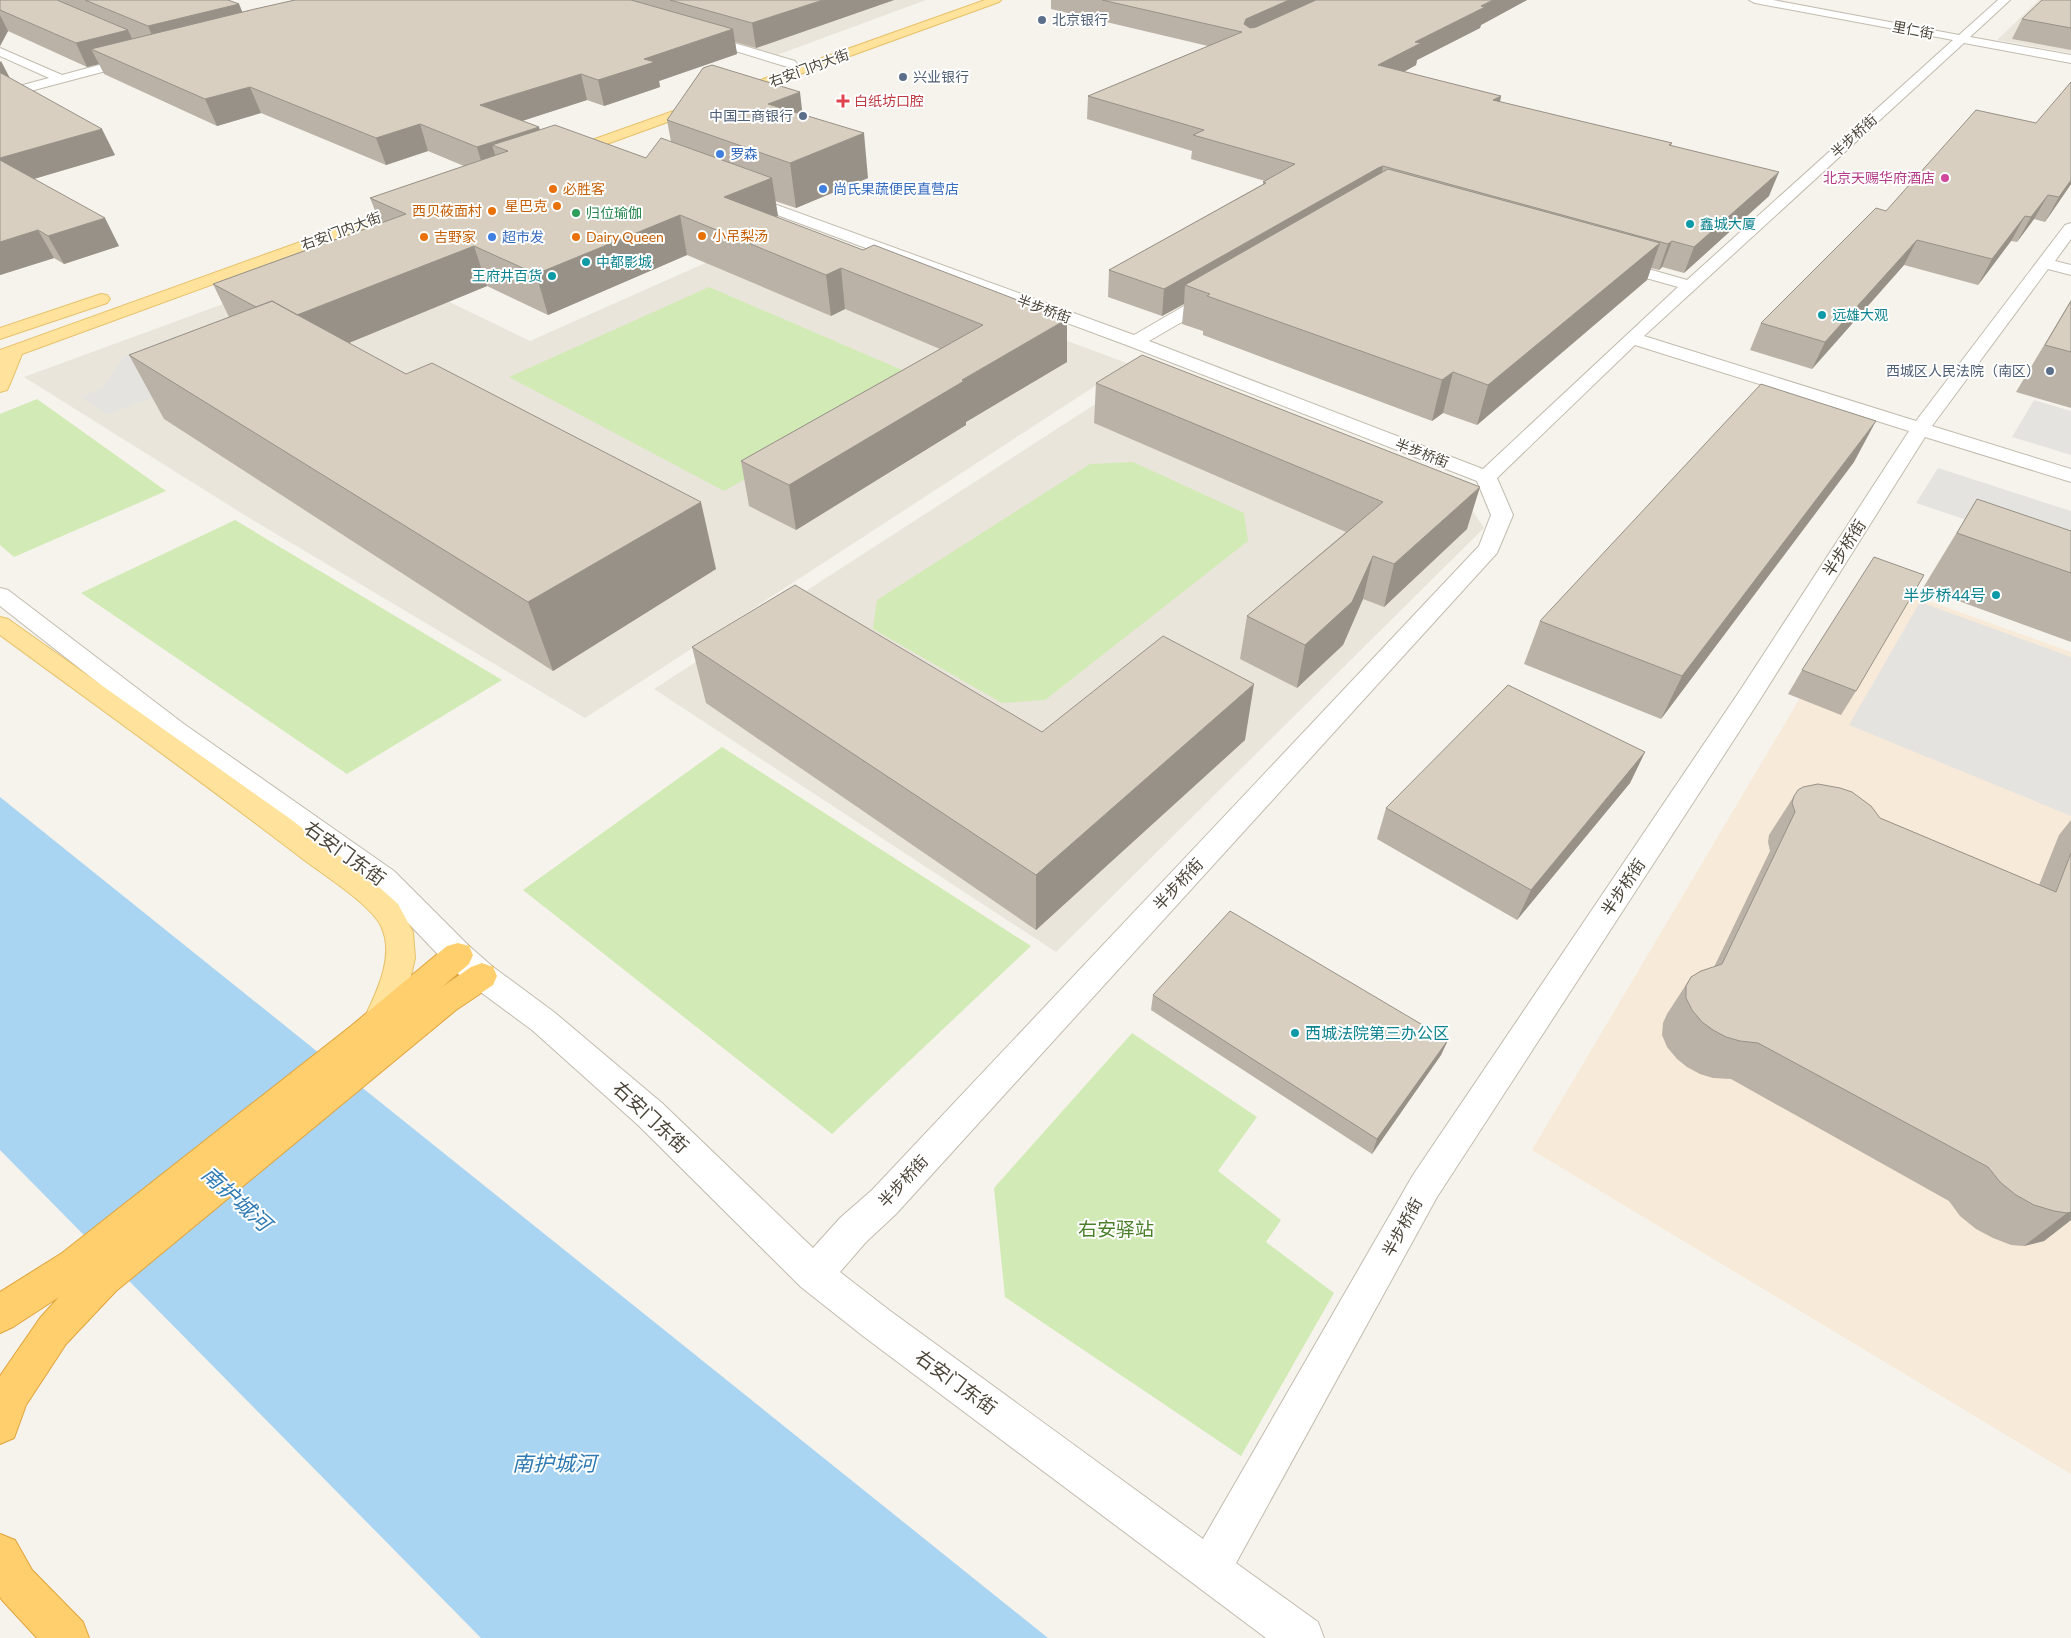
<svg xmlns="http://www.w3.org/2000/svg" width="2071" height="1638" viewBox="0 0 2071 1638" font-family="Lato,'Noto Sans SC',sans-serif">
	<rect width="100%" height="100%" fill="#f6f3ec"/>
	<path fill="#eae5da" d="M 588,0 L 926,0 L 777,55 Z
		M 2039,0 L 2071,0 L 2071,53 L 1997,40 Z
		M 775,232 L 1129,364 L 585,718 L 251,519 L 24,377 L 354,256 L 530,341 Z
		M 1142,374 L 1464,498 L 1484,528 L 1056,952 L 654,689 Z"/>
	<path fill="#f7ead8" d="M 1870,580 L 2071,652 L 2071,1474 L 1532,1150 Z"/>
	<path fill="#d2eab5" d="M 709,287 L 923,379 L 724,491 L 509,377 Z
		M 37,399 L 166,491 L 14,557 L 0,545 L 0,414 Z
		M 1133,462 L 1244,513 L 1248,541 L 1045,700 L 1002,703 L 873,629 L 877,600 L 1090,464 Z
		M 235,520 L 502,680 L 347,774 L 81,593 Z
		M 722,747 L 1031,946 L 832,1134 L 523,890 Z
		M 1132,1033 L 1257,1117 L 1218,1171 L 1281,1220 L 1266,1242 L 1334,1293 L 1241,1456 L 1005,1297 L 994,1188 Z"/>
	<path fill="#e5e3e0" d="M 178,335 L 231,365 L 108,415 L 81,397 L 102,388 L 124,356 Z
		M 2034,400 L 2071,411 L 2071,455 L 2012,437 Z
		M 1938,468 L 2071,511 L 2071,555 L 1916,503 Z
		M 1920,602 L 2071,657 L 2071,816 L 1849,725 Z"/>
	<path fill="#a9d4f2" d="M 0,797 L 1048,1638 L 481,1638 L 0,1150 Z"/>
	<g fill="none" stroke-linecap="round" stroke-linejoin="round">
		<g stroke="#c2bbae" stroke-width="2">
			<path id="minor" d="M 1749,0 L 1773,0 L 1959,35 L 1998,0 L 2010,0 L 1970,37 L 2071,55 L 2071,63 L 1964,43 L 1644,336 L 1916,421 L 2065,225 L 2071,223 L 2071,239 L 2055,261 L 2071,265 L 2071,275 L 2048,269 L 1932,426 L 2071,469 L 2071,482 L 1925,437 L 1759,701 L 1437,1197 L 1236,1563 L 1318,1622 L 1324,1638 L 1266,1638 L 863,1336 L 801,1287 L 638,1125 L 532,1030 L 471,985 L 447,964 L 374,887 L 166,736 L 0,606 L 0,588 L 8,590 L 184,724 L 394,871 L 469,946 L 493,967 L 554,1012 L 662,1103 L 813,1248 L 840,1218 L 872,1190 L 1479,546 L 1491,515 L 1477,481 L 1129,346 L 737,200 L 735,197 L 737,194 L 747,194 L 1134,335 L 1208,292 L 1220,292 L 1222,296 L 1220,300 L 1149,341 L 1483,469 L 1678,287 L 1607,267 L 1605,264 L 1607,261 L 1613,259 L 1687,280 L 1953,40 L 1755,3 ZM 1635,345 L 1909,431 L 1741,689 L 1413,1175 L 1203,1539 L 889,1310 L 840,1272 L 866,1242 L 896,1214 L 1497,553 L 1513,515 L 1497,478 Z
				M 700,33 L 795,61 L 797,64 L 791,68 L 696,39 L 694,37 Z
				M 0,48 L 62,75 L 136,55 L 142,59 L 140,62 L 0,99 L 0,91 L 49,78 L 0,56 Z"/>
		</g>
		<g stroke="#e6c16a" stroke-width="2">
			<path id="major" d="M 985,0 L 1001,0 L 999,2 L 571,157 L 561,157 L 559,154 L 561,151 Z
				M 414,201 L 419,203 L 422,206 L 419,209 L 22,354 L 9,386 L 7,390 L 0,392 L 0,350 Z
				M 101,294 L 107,295 L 110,299 L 107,303 L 0,339 L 0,328 Z
				M 0,617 L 8,619 L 289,818 L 369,878 L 398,904 L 413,932 L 415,958 L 409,985 L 389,1032 L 378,1036 L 367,1032 L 362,1023 C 375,995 396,957 381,926 C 371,905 324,875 304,860 C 204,783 102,710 0,635 Z"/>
		</g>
		<g stroke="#e0a43c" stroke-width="2">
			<path id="highway" d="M 458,943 L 469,946 L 473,955 L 469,964 L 442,987 L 471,967 L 482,963 L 493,967 L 497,976 L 493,985 L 456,1010 L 116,1291 L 66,1344 L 26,1405 L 14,1438 L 0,1444 L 0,1376 L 40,1318 L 59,1297 L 13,1327 L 0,1333 L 0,1292 L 62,1253 L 351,1026 L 447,946 Z
				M 0,1534 L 15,1540 L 32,1570 L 83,1622 L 89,1638 L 37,1638 L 2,1600 L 0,1597 Z"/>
		</g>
		<use href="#minor" fill="#fff" fill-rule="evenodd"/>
		<use href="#major" fill="#ffe39c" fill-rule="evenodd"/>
		<use href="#highway" fill="#ffcf6e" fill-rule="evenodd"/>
	</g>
	<path fill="#bab2a6" d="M 0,0 L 228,0 L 239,4 L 242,12 L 295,0 L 894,0 L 756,48 L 735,42 L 737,54 L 659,81 L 660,87 L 604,106 L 587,100 L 522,121 L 539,127 L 540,130 L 646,158 L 671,142 L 667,120 L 803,114 L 868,178 L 796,208 L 775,201 L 778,216 L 776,217 L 1067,362 L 966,422 L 966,425 L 796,530 L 749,506 L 741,461 L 940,349 L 845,309 L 831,316 L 687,255 L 548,315 L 487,286 L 349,343 L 716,569 L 553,671 L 164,419 L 129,355 L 229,317 L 213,284 L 380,223 L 370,198 L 464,166 L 428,151 L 386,165 L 261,113 L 217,126 L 104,74 L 99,64 L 87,67 L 8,31 L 0,46 Z
		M 1051,0 L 1527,0 L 1481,25 L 1480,28 L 1417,60 L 1416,65 L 1404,72 L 1501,96 L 1500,102 L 1672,143 L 1671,146 L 1769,196 L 1684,273 L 1662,267 L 1659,270 L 1651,268 L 1647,280 L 1477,425 L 1443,413 L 1432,421 L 1203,335 L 1203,331 L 1182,324 L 1184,304 L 1162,316 L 1108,297 L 1109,270 L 1263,184 L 1263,182 L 1265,181 L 1191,159 L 1192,151 L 1087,119 L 1088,96 L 1208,46 L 1051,9 Z
		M 2071,0 L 2071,50 L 2012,39 L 2022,19 Z
		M 9,77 L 115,155 L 34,179 L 119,246 L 64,264 L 54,258 L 0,275 Z
		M 2071,184 L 2045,222 L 2034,219 L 2017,242 L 2011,241 L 1978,285 L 1904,265 L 1812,369 L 1750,350 L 1761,323 L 1886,211 Z
		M 2071,300 L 2071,408 L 2016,392 Z
		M 1096,383 L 1467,529 L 1384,607 L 1363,599 L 1343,645 L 1297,688 L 1240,659 L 1247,616 L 1346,532 L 1094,423 Z
		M 1854,462 L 1661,719 L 1524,664 L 1540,621 Z
		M 1977,499 L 2071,531 L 2071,642 L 1923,588 Z
		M 692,647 L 1042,732 L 1245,740 L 1036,930 L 706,703 Z
		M 1802,670 L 1856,691 L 1841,715 L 1788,694 Z
		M 1645,752 L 1630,783 L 1517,920 L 1377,839 L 1386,808 Z
		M 1794,796 L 1880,818 L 2039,885 L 2059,835 L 2071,820 L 2071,1220 L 2044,1241 L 2024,1246 L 2011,1245 L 1993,1238 L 1976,1229 L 1960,1216 L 1949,1201 L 1731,1079 L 1713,1078 L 1700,1074 L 1687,1067 L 1677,1059 L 1667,1047 L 1662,1035 L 1663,1023 L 1667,1014 L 1691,977 L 1714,967 L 1770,851 L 1768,842 L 1769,835 Z
		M 1153,995 L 1448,1040 L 1441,1055 L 1372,1154 L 1151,1010 Z"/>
	<path fill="#979187" d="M 823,0 L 894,0 L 756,48 L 752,23 Z
		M 1289,0 L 1332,0 L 1243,40 L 1244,24 L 1246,19 Z
		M 1493,0 L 1527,0 L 1481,25 L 1480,28 L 1417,60 L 1416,65 L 1374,88 L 1378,65 L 1415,42 Z
		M 239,4 L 248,26 L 158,49 L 148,26 Z
		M 0,15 L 8,31 L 0,46 Z
		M 733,29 L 737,54 L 659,81 L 660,87 L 604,106 L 598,80 L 644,59 Z
		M 128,30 L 139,54 L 91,49 L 99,64 L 87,67 L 76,43 Z
		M 1,61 L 14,86 L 0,89 L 0,62 Z
		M 581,74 L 587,100 L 488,132 L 480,105 Z
		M 250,87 L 261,113 L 217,126 L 205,99 Z
		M 800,92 L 805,135 L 768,104 Z
		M 1501,96 L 1496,119 L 1493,100 Z
		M 420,124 L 428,151 L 386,165 L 376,138 Z
		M 539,127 L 546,154 L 492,145 L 500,170 L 485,175 L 477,147 Z
		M 102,129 L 115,155 L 13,185 L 0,163 L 0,158 Z
		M 864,133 L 868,178 L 796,208 L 790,163 Z
		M 1383,166 L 1379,191 L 1185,285 L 1184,304 L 1162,316 L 1164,289 L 1378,168 Z
		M 1779,172 L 1769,196 L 1684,273 L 1694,247 Z
		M 772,178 L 778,216 L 731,236 L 724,197 Z
		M 2071,180 L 2071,184 L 2045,222 L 2059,197 Z
		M 2048,195 L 2034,219 L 2017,242 L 2031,217 Z
		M 680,215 L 687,255 L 548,315 L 536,274 Z
		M 2025,216 L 2011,241 L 1978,285 L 1992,259 Z
		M 105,218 L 119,246 L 64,264 L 48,236 Z
		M 38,230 L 54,258 L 0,275 L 0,242 Z
		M 1917,240 L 1904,265 L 1812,369 L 1825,342 Z
		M 1672,241 L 1662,267 L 1659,270 L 1668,244 Z
		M 1660,243 L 1647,280 L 1477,425 L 1488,385 Z
		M 474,246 L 487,286 L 300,363 L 281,321 Z
		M 841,268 L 845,309 L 831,316 L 826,275 Z
		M 1067,319 L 1067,362 L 966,422 L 966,425 L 796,530 L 789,485 L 962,380 Z
		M 1453,372 L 1443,413 L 1432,421 L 1442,380 Z
		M 1876,421 L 1854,462 L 1661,719 L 1682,676 Z
		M 1480,487 L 1467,529 L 1384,607 L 1394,564 Z
		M 701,502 L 716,569 L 553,671 L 528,602 Z
		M 1373,556 L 1363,599 L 1343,645 L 1297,688 L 1305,645 Z
		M 1254,684 L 1245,740 L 1036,930 L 1036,875 Z
		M 1645,752 L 1630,783 L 1517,920 L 1531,890 Z
		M 1448,1040 L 1441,1055 L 1372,1154 L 1377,1139 Z
		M 2071,1212 L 2071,1220 L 2044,1241 L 2024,1246 L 2067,1213 Z"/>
	<path fill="#d8cfc1" stroke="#979187" d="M 0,0 L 57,0 L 128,30 L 76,43 L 0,10 Z
		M 85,0 L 228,0 L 239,4 L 148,26 Z
		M 295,0 L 631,0 L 733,29 L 644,59 L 655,62 L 598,80 L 581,74 L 480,105 L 539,127 L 477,147 L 420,124 L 376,138 L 250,87 L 205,99 L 91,49 L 255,9 Z
		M 670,0 L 823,0 L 752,23 Z
		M 1102,0 L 1289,0 L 1246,19 L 1244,24 L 1250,28 L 1256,27 L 1316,0 L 1493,0 L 1481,6 L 1485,7 L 1415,42 L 1421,43 L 1378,65 L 1501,96 L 1493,100 L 1672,143 L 1669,145 L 1779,172 L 1694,247 L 1672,241 L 1668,244 L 1383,166 L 1378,168 L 1164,289 L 1109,270 L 1266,183 L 1263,182 L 1295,164 L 1193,135 L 1204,130 L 1088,96 L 1242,32 Z
		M 2042,0 L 2071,0 L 2071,28 L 2022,19 Z
		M 712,65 L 800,92 L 768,104 L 864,133 L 790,163 L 667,120 L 703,68 Z
		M 0,73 L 1,73 L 102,129 L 0,158 Z
		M 2071,82 L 2071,180 L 2059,197 L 2048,195 L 2031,217 L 2025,216 L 1992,259 L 1917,240 L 1825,342 L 1761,323 L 1876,208 L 1886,211 L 1976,110 L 2036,123 Z
		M 555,125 L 646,158 L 661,138 L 772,178 L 724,197 L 863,250 L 874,245 L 1067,319 L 962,380 L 964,381 L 789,485 L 741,461 L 983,325 L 841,268 L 826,275 L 680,215 L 536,274 L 474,246 L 297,315 L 272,301 L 256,307 L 213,284 L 406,214 L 370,198 L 508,151 L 492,145 Z
		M 0,160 L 105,218 L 48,236 L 38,230 L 0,242 Z
		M 1388,169 L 1660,243 L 1488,385 L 1453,372 L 1442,380 L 1207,296 L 1210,294 L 1185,285 Z
		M 272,301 L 406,374 L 432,363 L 701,502 L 528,602 L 129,355 Z
		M 2071,301 L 2071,352 L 2045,345 Z
		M 1142,355 L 1480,487 L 1394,564 L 1373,556 L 1352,602 L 1305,645 L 1247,616 L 1383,502 L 1096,383 Z
		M 1761,384 L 1876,421 L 1682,676 L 1540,621 Z
		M 1977,499 L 2071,531 L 2071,573 L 1957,533 Z
		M 1874,557 L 1924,575 L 1856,691 L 1802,670 Z
		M 795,585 L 1042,732 L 1163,636 L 1254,684 L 1036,875 L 692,647 Z
		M 1508,685 L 1645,752 L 1531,890 L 1386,808 Z
		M 1818,784 L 1840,788 L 1852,792 L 1871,806 L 1880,818 L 2056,892 L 2071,853 L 2071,1212 L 2067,1213 L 2054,1211 L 2034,1205 L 2016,1195 L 2000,1182 L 1988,1167 L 1758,1043 L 1740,1041 L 1726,1037 L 1713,1030 L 1702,1022 L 1692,1010 L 1686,998 L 1686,986 L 1691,977 L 1701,971 L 1722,964 L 1795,812 L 1792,803 L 1794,796 L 1798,790 L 1803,787 Z
		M 1230,911 L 1448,1040 L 1377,1139 L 1153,995 Z"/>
	<g fill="#5c6f8a" stroke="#fff" stroke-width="2">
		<circle cx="1042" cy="20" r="5"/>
		<circle cx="903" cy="77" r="5"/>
		<circle cx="803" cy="116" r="5"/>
		<circle cx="2050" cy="371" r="5"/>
	</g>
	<path fill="#e0444e" stroke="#fff" stroke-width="2" d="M840.5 93.5h5v5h5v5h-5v5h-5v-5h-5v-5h5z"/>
	<g fill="#3f7fe0" stroke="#fff" stroke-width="2">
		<circle cx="720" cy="154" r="5"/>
		<circle cx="823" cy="189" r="5"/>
		<circle cx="492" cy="237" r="5"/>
	</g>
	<circle fill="#d1479c" stroke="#fff" stroke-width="2" cx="1945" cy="178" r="5"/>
	<g fill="#e8710a" stroke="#fff" stroke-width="2">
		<circle cx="553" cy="189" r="5"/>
		<circle cx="557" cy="206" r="5"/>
		<circle cx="492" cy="211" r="5"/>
		<circle cx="702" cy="236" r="5"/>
		<circle cx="424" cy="237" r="5"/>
		<circle cx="576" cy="237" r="5"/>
	</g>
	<circle fill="#2e9e5b" stroke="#fff" stroke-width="2" cx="576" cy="213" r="5"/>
	<g fill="#0f9aa8" stroke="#fff" stroke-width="2">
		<circle cx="1690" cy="224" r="5"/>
		<circle cx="586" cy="262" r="5"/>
		<circle cx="552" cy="276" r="5"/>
		<circle cx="1822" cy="315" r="5"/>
		<circle cx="1996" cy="595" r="5"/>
		<circle cx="1295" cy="1033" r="5"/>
	</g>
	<g text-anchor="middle" stroke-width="4" stroke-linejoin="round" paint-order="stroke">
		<g font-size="14" fill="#4e5e75" stroke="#fff" text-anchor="start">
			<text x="1052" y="25">北京银行</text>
			<text x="913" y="82">兴业银行</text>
			<text x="793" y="121" text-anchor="end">中国工商银行</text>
			<text x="2040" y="376" text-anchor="end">西城区人民法院（南区）</text>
		</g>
		<g font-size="14" fill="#4b4439" stroke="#fff">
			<text transform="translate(1913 30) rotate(11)" y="5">里仁街</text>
			<text transform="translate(809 68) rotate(-20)" y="5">右安门内大街</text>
			<text transform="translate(1854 136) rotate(-42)" y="5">半步桥街</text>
			<text transform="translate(341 231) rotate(-20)" y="5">右安门内大街</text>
			<text transform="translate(1044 309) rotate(20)" y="5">半步桥街</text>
			<text transform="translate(1422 453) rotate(21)" y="5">半步桥街</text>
		</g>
		<g font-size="14" fill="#be3a42" stroke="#fff" text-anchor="start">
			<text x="854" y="106">白纸坊口腔</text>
		</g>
		<g font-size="14" fill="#366cbe" stroke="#fff" text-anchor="start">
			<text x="730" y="159">罗森</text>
			<text x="833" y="194">尚氏果蔬便民直营店</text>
			<text x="502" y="242">超市发</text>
		</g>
		<g font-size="14" fill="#b23c85" stroke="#fff" text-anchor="end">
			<text x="1935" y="183">北京天赐华府酒店</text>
		</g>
		<g font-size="14" fill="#c56008" stroke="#fff" text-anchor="start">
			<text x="563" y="194">必胜客</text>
			<text x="547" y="211" text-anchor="end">星巴克</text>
			<text x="482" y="216" text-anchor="end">西贝莜面村</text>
			<text x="712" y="241">小吊梨汤</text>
			<text x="434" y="242">吉野家</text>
			<text x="586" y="242">Dairy Queen</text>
		</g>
		<g font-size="14" fill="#27864d" stroke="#fff" text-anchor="start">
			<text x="586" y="218">归位瑜伽</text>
		</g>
		<g font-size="14" fill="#0d838f" stroke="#fff" text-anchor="start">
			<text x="1700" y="229">鑫城大厦</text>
			<text x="596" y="267">中都影城</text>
			<text x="542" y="281" text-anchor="end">王府井百货</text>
			<text x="1832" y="320">远雄大观</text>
		</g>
		<g font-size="16" fill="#4b4439" stroke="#fff">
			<text transform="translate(1844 548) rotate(-57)" y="6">半步桥街</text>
			<text transform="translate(1178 884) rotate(-47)" y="6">半步桥街</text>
			<text transform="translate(1623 887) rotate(-56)" y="6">半步桥街</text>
			<text transform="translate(903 1181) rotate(-47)" y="6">半步桥街</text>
			<text transform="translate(1402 1227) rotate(-61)" y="6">半步桥街</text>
		</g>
		<g font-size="16" fill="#0d838f" stroke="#fff" text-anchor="end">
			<text x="1986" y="601">半步桥44号</text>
			<text x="1305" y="1039" text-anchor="start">西城法院第三办公区</text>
		</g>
		<g font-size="19" fill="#4b4439" stroke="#fff">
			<text transform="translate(345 853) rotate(36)" y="7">右安门东街</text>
			<text transform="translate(651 1117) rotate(43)" y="7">右安门东街</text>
			<text transform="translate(956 1382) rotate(36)" y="7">右安门东街</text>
		</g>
		<g font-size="19" fill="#4a7f2a" stroke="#fff">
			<text x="1116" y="1236">右安驿站</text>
		</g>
		<g font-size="21" font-style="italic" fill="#2e7ab2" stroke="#fff">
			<text transform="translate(236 1199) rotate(42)" y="7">南护城河</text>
			<text x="554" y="1471">南护城河</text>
		</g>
	</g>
</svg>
